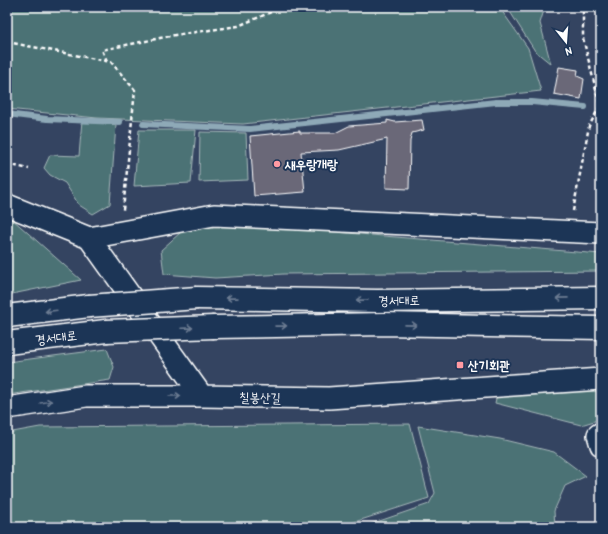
<svg xmlns="http://www.w3.org/2000/svg" width="608" height="534" viewBox="0 0 608 534" font-family="'Patrick Hand','Poor Story',sans-serif">
	<rect width="100%" height="100%" fill="#344461"/>
	<filter id="ink" filterUnits="userSpaceOnUse"><feTurbulence type="fractalNoise" baseFrequency=".025" numOctaves="2"/><feDisplacementMap in="SourceGraphic" scale="8" xChannelSelector="R" yChannelSelector="G"/><feConvolveMatrix kernelMatrix="1 2 1 2 8 2 1 2 1" color-interpolation-filters="sRGB"/></filter>
	<g filter="url(#ink)">
		<path fill="#4c7275" stroke="#a6b8ba" d="M 7,7 L 499,7 L 528,48 L 541,91 L 243,124 L 97,118 L 7,109 Z
			M 507,7 L 545,7 L 540,23 L 551,64 L 535,51 Z
			M 82,120 L 116,125 L 110,204 L 93,214 L 79,205 L 65,183 L 50,175 L 44,168 L 50,155 L 79,156 Z
			M 139,130 L 196,130 L 191,183 L 134,186 Z
			M 200,132 L 246,133 L 248,180 L 199,182 Z
			M 7,217 L 11,218 L 81,280 L 7,295 Z
			M 226,223 L 601,254 L 601,271 L 284,274 L 215,278 L 164,274 L 161,250 L 181,232 Z
			M 107,349 L 114,367 L 110,380 L 7,395 L 7,362 Z
			M 601,389 L 601,419 L 581,425 L 495,403 L 497,394 Z
			M 410,424 L 429,498 L 339,527 L 7,527 L 7,433 L 40,427 Z
			M 418,426 L 500,439 L 554,452 L 586,476 L 565,486 L 554,511 L 555,527 L 362,527 L 429,504 L 435,493 Z"/>
		<g fill="none" stroke-linecap="round" stroke-linejoin="round">
			<path stroke="#8ea9b7" stroke-width="6" d="M 7,114 L 47,119 L 120,122
				M 143,124 L 250,129 L 496,102 L 532,102 L 585,107"/>
		</g>
		<path fill="#6b6778" stroke="#fff" d="M 559,67 L 578,70 L 577,76 L 584,79 L 581,99 L 554,94 Z
			M 387,120 L 395,122 L 422,120 L 424,130 L 412,133 L 410,141 L 409,189 L 386,188 L 387,139 L 339,150 L 301,152 L 305,192 L 254,196 L 250,136 L 300,131 L 300,133 L 335,133 L 349,126 L 387,123 Z"/>
		<g fill="none" stroke-linecap="round" stroke-linejoin="round">
			<g stroke="#fff" stroke-width="24">
				<path id="minor" d="M 7,205 L 89,238 L 202,396 L 329,398 L 601,379
					M 89,238 L 214,215 L 601,233
					M 7,408 L 86,396 L 202,396
					M 601,433 L 598,435 L 601,445"/>
			</g>
			<g stroke="#fff" stroke-width="25">
				<path id="major" d="M 197,298 L 377,301 L 601,298
					M 7,316 L 89,306
					M 214,327 L 384,324 L 601,328
					M 7,343 L 106,331"/>
			</g>
			<path stroke="#fff" stroke-width="2.5" stroke-dasharray="4 3" stroke-linecap="butt" d="M 7,42 L 111,62 L 135,90 L 123,210
				M 107,61 L 102,50 L 175,35 L 238,26 L 283,7
				M 7,164 L 29,169
				M 573,211 L 589,126 L 600,106 L 583,38 L 583,7"/>
			<use href="#minor" stroke="#1d3557" stroke-width="21"/>
			<use href="#major" stroke="#1d3557" stroke-width="22"/>
			<g stroke="#fff" stroke-width="25" stroke-linecap="butt">
				<path id="major-bridge" d="M 89,306 L 197,298
					M 106,331 L 214,327"/>
			</g>
			<use href="#major-bridge" stroke="#1d3557" stroke-width="22"/>
		</g>
		<defs><path id="oneway-shaft" d="M-6 0H5M1.5-3L5.5 0L1.5 3" fill="none" stroke-width="1.6" stroke-linecap="round" stroke-linejoin="round"/></defs>
		<g stroke="#6c7c92">
			<use href="#oneway-shaft" transform="translate(232 298) rotate(-179)"/>
			<use href="#oneway-shaft" transform="translate(562 298) rotate(179)"/>
			<use href="#oneway-shaft" transform="translate(362 300) rotate(-179)"/>
			<use href="#oneway-shaft" transform="translate(51 311) rotate(173)"/>
			<use href="#oneway-shaft" transform="translate(411 325) rotate(1)"/>
			<use href="#oneway-shaft" transform="translate(281 326) rotate(-1)"/>
			<use href="#oneway-shaft" transform="translate(187 328) rotate(-2)"/>
			<use href="#oneway-shaft" transform="translate(175 396)"/>
			<use href="#oneway-shaft" transform="translate(46 402) rotate(-9)"/>
		</g>
	</g>
	<g fill="#ff9aa2" stroke="#1d3557" stroke-width="1.5">
		<circle cx="277" cy="164" r="4"/>
		<rect x="456" y="361" width="8" height="8" rx="2"/>
	</g>
	<g text-anchor="middle" stroke-width="4" stroke-linejoin="round" paint-order="stroke">
		<g font-size="13" font-weight="bold" fill="#fff" stroke="#1d3557" text-anchor="start">
			<text x="285" y="169">새우랑개랑</text>
			<text x="468" y="370">산기회관</text>
		</g>
		<g font-size="13" fill="#fff" stroke="#1d3557">
			<text transform="translate(399 300) rotate(-1)" y="5">경서대로</text>
			<text transform="translate(56 337) rotate(-7)" y="5">경서대로</text>
			<text transform="translate(260 397) rotate(1)" y="5">칠봉산길</text>
		</g>
	</g>
	<rect width="608" height="534" fill="none" stroke="#1d3557" stroke-width="24"/>
	<rect x="12" y="12" width="584" height="510" fill="none" stroke="#fff" stroke-width="1.5" filter="url(#ink)"/>
	<g transform="translate(566 42) rotate(163)" stroke="#1d3557" stroke-width="3" paint-order="stroke">
	<path d="M0-3L7 15L0 10L-7 15Z" fill="#ffffff"/>
	<text y="-6" font-size="11" font-weight="bold" text-anchor="middle" fill="#ffffff">N</text>
	</g>
</svg>
